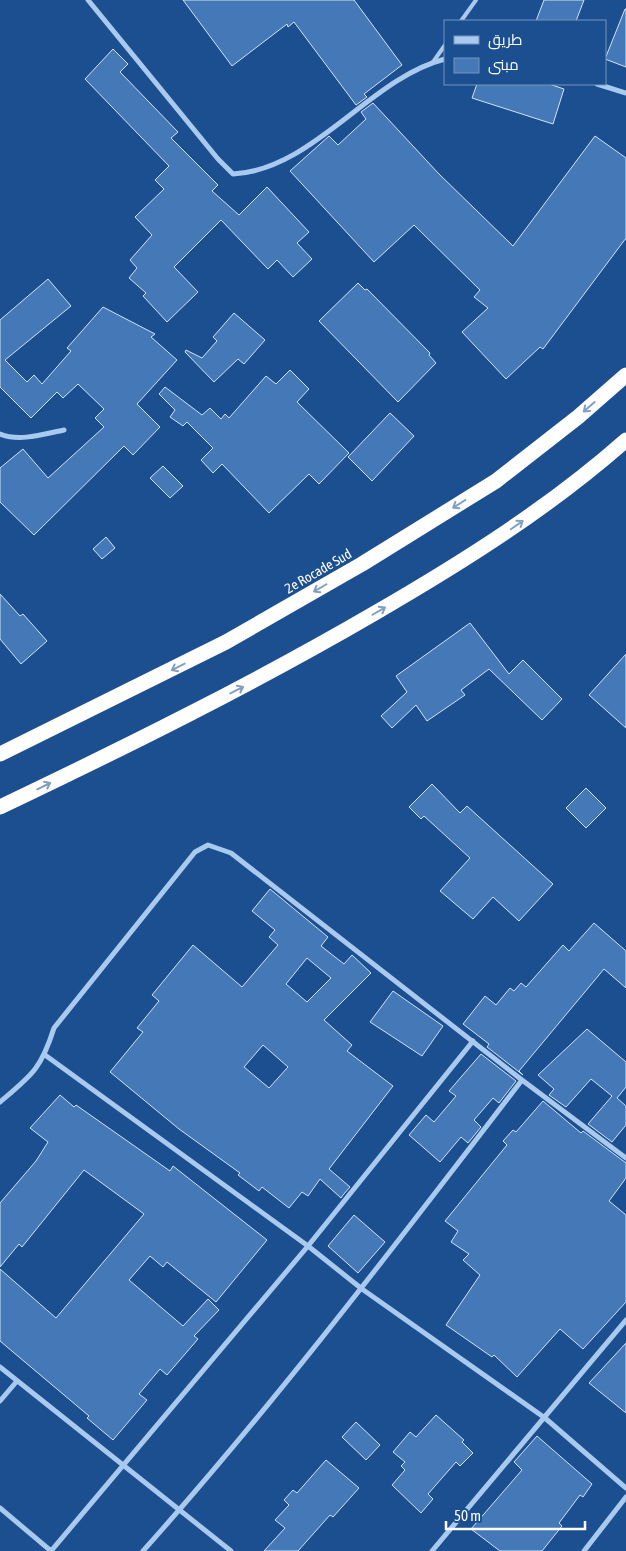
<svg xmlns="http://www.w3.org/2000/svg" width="626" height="1551" viewBox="0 0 626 1551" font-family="'Asap Condensed',Cairo,sans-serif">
	<rect width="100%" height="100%" fill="#1b4f8f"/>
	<path fill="#4478b7" stroke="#cfe3fa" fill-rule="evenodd" d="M 183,0 L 354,0 L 402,65 L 364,94 L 367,97 L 356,105 L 294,22 L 288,27 L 287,24 L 232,66 Z
		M 544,0 L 584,0 L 576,21 L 536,21 Z
		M 625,9 L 626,9 L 626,67 L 605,59 Z
		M 113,49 L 128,64 L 120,72 L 178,132 L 171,138 L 218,185 L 212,191 L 239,215 L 267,187 L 309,232 L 297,243 L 312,259 L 293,277 L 277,260 L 268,269 L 221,220 L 174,267 L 198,292 L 167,322 L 143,296 L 146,293 L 129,278 L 137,268 L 130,260 L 152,235 L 135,217 L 164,189 L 155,180 L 169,166 L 85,79 Z
		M 477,84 L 549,84 L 564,89 L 553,124 L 472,98 Z
		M 373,103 L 439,174 L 513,246 L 595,136 L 626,158 L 626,238 L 543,349 L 540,347 L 506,379 L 462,332 L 488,308 L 474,297 L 480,290 L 414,225 L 374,262 L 290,171 L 329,136 L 338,145 L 366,119 L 361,112 Z
		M 48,279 L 71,306 L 5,360 L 27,382 L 34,375 L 42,384 L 71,351 L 67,348 L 103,307 L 155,334 L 151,337 L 177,360 L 137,404 L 160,427 L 133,455 L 124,446 L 34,535 L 0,502 L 0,468 L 23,449 L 48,478 L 104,427 L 95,418 L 104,409 L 78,384 L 63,398 L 57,392 L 31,418 L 0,387 L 0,320 Z
		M 358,283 L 365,290 L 367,289 L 430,353 L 429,355 L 436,363 L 398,402 L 319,321 Z
		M 234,313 L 265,340 L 244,364 L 238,359 L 214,382 L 185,352 L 186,350 L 202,358 L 217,341 L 213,337 Z
		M 290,370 L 309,389 L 297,402 L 349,453 L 319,484 L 309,474 L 269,513 L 222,464 L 213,473 L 201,460 L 213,448 L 187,422 L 183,426 L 170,417 L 175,410 L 159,394 L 165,387 L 202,415 L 210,408 L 221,419 L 225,414 L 229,418 L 266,376 L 276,384 Z
		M 390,413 L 414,436 L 372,481 L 348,457 Z
		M 163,466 L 183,486 L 170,498 L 150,478 Z
		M 106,537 L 115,548 L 102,559 L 93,549 Z
		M 0,594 L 20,616 L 23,614 L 47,641 L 21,664 L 0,639 Z
		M 470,623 L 509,674 L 523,660 L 562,699 L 542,720 L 489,669 L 461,690 L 465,695 L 427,721 L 416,705 L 392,728 L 381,716 L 407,692 L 396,676 Z
		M 626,654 L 626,728 L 589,695 Z
		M 432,784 L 460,813 L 467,806 L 553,884 L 519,921 L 493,897 L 473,919 L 440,891 L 470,858 L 424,816 L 421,819 L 409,807 Z
		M 586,788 L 606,808 L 586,828 L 566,808 Z
		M 270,889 L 328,937 L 321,946 L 344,964 L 352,955 L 371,973 L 324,1020 L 352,1045 L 347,1051 L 393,1086 L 329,1169 L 350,1187 L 343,1195 L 341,1198 L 320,1179 L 308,1196 L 302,1192 L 289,1208 L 262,1187 L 259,1191 L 238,1175 L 240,1173 L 179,1129 L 110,1072 L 143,1032 L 137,1028 L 159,1001 L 152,995 L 193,945 L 242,987 L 278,945 L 269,937 L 275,930 L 252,911 ZM 307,958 L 331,978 L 307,1002 L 286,984 ZM 263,1045 L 288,1067 L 269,1088 L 244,1067 Z
		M 594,923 L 626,951 L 626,988 L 604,969 L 519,1071 L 523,1075 L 487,1047 L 489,1044 L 463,1024 L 485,996 L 496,1005 L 510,988 L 514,991 L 521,983 L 526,987 L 563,945 L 569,951 Z
		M 393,991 L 443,1026 L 422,1056 L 370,1022 Z
		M 587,1029 L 626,1062 L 626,1087 L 617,1098 L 626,1106 L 626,1125 L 612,1142 L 588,1124 L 612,1096 L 591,1079 L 566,1107 L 549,1095 L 554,1089 L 538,1075 Z
		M 481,1054 L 516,1081 L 499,1103 L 493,1098 L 474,1120 L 481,1127 L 468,1143 L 461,1137 L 440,1162 L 409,1135 L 426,1115 L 434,1122 L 456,1096 L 449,1091 Z
		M 60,1095 L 74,1107 L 76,1105 L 170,1171 L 173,1166 L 267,1240 L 216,1302 L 167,1262 L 163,1267 L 150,1256 L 129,1280 L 183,1326 L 208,1299 L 219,1310 L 194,1336 L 198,1339 L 167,1375 L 160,1369 L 139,1394 L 147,1400 L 113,1440 L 87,1418 L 89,1416 L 0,1341 L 0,1269 L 56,1318 L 144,1214 L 84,1170 L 22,1247 L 19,1244 L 0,1267 L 0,1203 L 36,1161 L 48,1142 L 30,1128 Z
		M 543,1101 L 581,1133 L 583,1131 L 626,1163 L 626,1178 L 609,1201 L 626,1215 L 626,1302 L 583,1349 L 560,1329 L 517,1377 L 494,1355 L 492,1357 L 446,1325 L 480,1275 L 463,1260 L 469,1254 L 451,1242 L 458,1231 L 445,1221 L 507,1145 L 503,1141 L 513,1130 L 516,1132 Z
		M 354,1215 L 385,1242 L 358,1273 L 328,1246 Z
		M 626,1343 L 626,1413 L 589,1383 Z
		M 436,1415 L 464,1440 L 462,1442 L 473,1453 L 460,1466 L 456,1462 L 428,1494 L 433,1499 L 421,1513 L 392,1485 L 405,1470 L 401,1466 L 405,1462 L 393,1452 L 410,1432 L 416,1437 Z
		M 356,1422 L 380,1445 L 366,1460 L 342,1437 Z
		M 537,1436 L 592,1484 L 583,1497 L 580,1495 L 559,1523 L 562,1526 L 542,1551 L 500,1551 L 471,1529 L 522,1470 L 514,1462 Z
		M 326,1460 L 359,1488 L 333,1517 L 330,1515 L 298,1551 L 264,1551 L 285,1528 L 275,1520 L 289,1505 L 284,1500 L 293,1490 L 297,1493 Z"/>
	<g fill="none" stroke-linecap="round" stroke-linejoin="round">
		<path stroke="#a9c9ee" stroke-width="4" d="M 461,21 L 476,0
			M 433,62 L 445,45"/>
		<path stroke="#a9c9ee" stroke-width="5" d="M 88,0 L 218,159 L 233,174 C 313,170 370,78 445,59
			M 597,84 L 626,93
			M 0,434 C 20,442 44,434 64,430
			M 45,1055 L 308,1246 L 362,1289 L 545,1418 L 626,1488
			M 0,1102 C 32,1075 41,1069 54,1028 L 195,852 L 208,845 L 231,853 L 522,1080 L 626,1158
			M 0,1367 L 231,1551
			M 0,1401 L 17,1381
			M 0,1508 L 51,1551
			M 51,1551 L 308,1246 L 473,1041
			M 143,1551 C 277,1401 399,1240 522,1080
			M 432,1551 L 626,1320
			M 584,1551 L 626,1497"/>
		<path stroke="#fff" stroke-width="15" d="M 0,754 L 226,642 L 362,564 L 496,481 L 578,417 L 626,375
			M 0,807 C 128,746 253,684 375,613 C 463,562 549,508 626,440"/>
	</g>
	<defs><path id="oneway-shaft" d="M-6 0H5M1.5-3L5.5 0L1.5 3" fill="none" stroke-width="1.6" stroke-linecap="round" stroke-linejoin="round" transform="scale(1.25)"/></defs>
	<g stroke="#829ec1">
		<use href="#oneway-shaft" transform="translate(589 407) rotate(139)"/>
		<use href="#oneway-shaft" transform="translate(459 504) rotate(148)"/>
		<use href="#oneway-shaft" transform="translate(517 525) rotate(-35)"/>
		<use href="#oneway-shaft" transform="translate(320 588) rotate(150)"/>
		<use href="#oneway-shaft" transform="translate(379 611) rotate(-30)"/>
		<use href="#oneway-shaft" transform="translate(178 667) rotate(153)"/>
		<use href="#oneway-shaft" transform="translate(237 690) rotate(-27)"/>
		<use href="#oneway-shaft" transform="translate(44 786) rotate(-26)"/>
	</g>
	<g text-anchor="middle" stroke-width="4" stroke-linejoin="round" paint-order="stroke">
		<g font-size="14" fill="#fff" stroke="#1b4f8f">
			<text transform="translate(318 571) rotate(-30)" y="5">2e Rocade Sud</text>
		</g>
	</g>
	<rect x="444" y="20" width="162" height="65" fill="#1b4f8f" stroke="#7695bc"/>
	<rect x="454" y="36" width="25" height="8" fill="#a9c9ee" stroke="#7695bc"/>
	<text x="488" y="45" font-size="15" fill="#ffffff">طريق</text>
	<rect x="454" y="58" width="25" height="15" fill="#4478b7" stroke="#7695bc"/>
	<text x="488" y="70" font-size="15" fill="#ffffff">مبنى</text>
	<path d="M446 1521v8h139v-8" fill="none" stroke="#ffffff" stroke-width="2.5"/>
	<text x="454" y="1521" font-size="15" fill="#ffffff" stroke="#1b4f8f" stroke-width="4" paint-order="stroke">50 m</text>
</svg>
